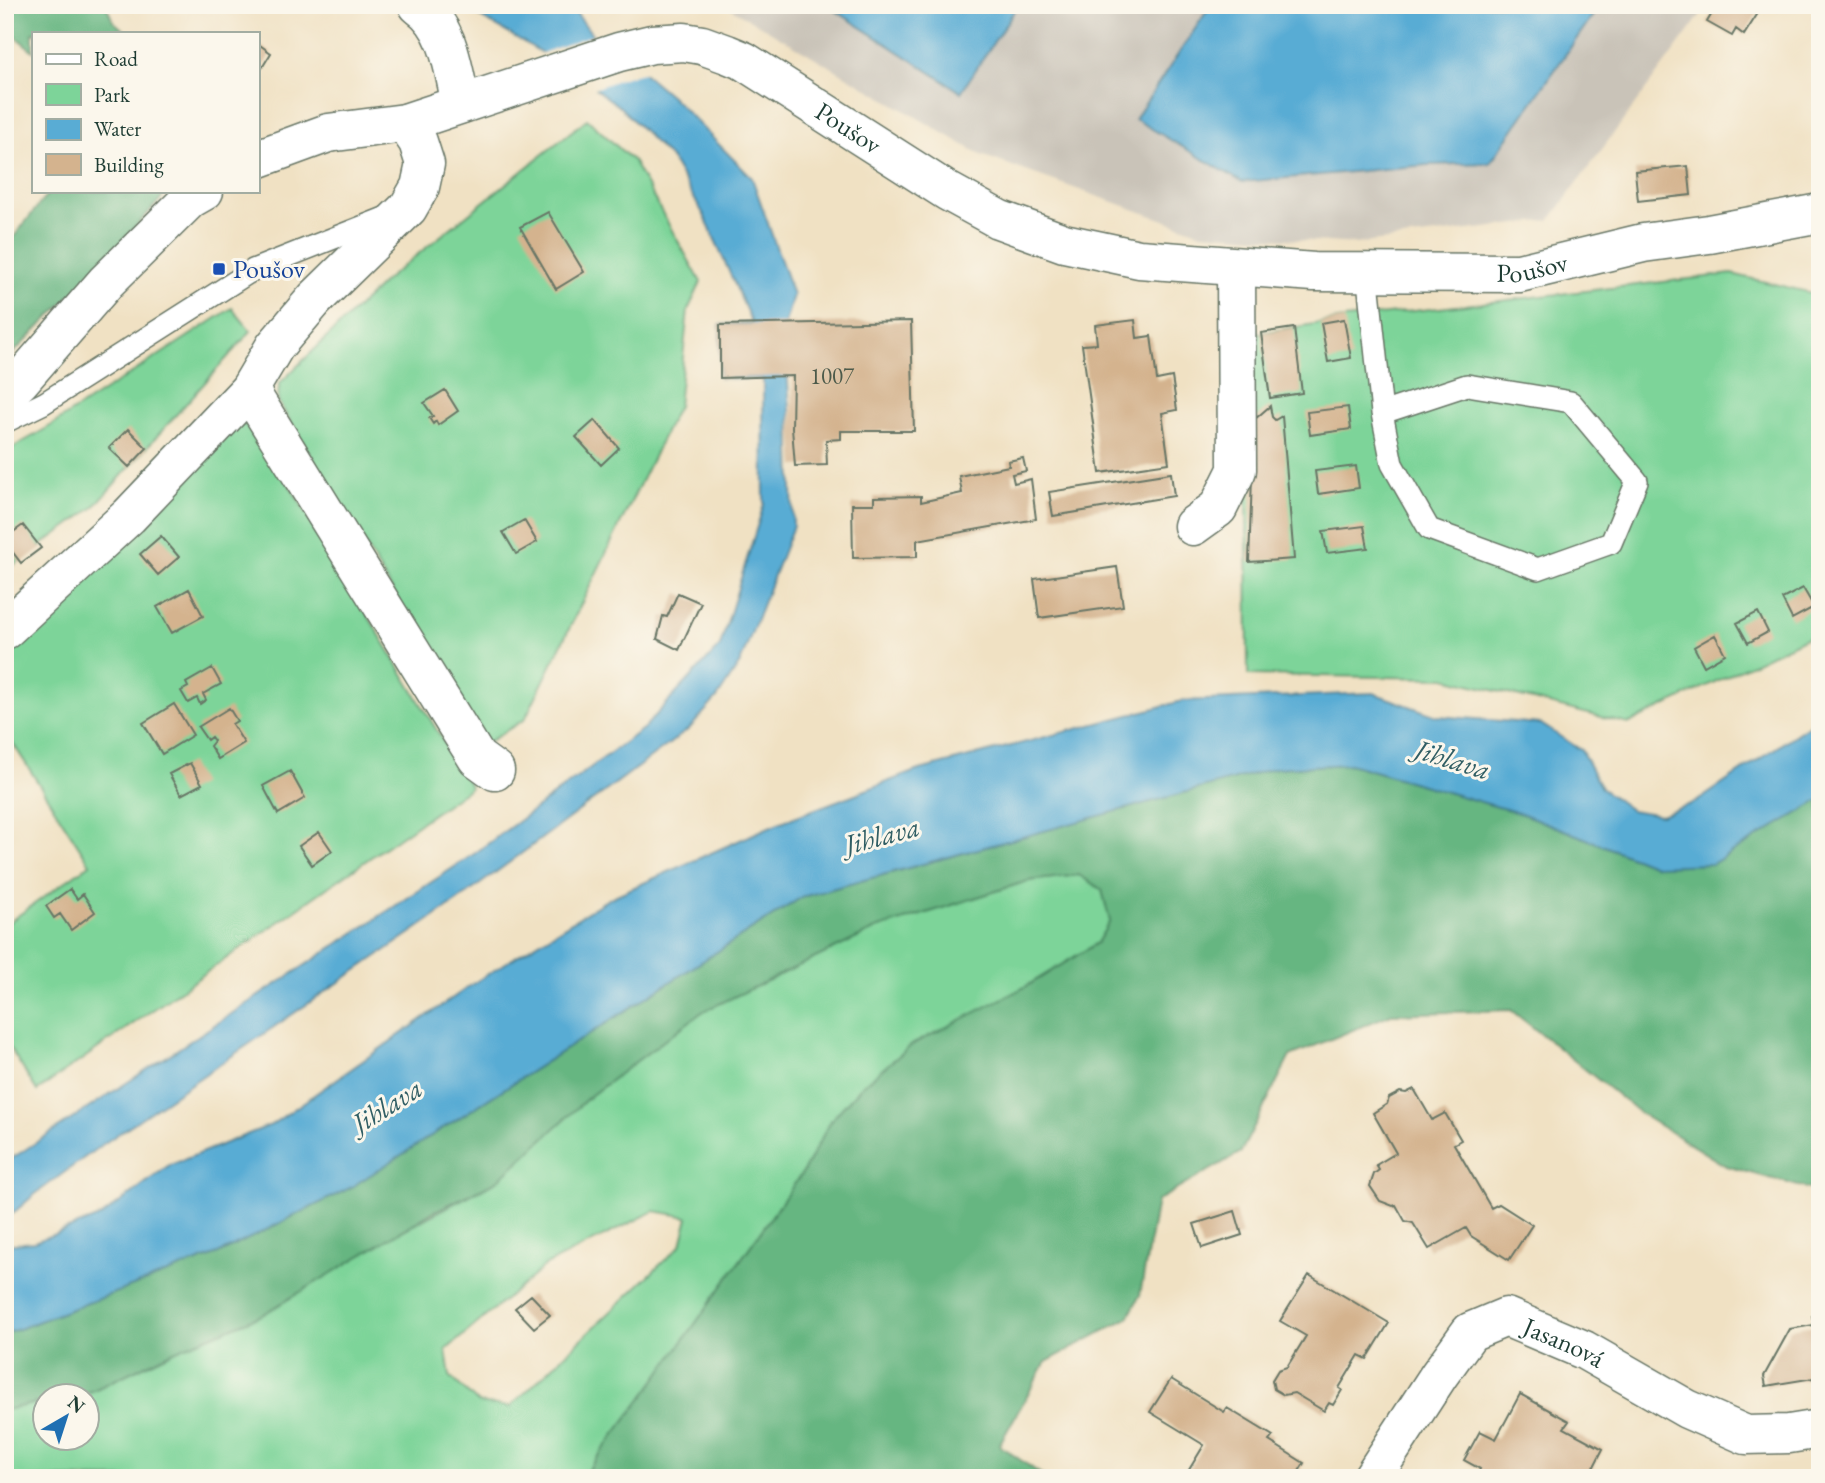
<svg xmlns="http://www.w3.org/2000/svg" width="1825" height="1483" viewBox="0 0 1825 1483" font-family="'EB Garamond',serif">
	<rect width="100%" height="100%" fill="#fbf7ec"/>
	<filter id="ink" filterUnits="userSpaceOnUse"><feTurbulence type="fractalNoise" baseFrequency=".0143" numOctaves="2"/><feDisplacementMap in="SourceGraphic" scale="14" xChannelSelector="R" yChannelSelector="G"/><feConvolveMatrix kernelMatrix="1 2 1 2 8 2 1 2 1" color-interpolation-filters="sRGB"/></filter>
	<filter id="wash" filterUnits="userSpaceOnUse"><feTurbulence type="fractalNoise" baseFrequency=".00686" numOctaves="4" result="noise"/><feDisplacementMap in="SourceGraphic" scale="28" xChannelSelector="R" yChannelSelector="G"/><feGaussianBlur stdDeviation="1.57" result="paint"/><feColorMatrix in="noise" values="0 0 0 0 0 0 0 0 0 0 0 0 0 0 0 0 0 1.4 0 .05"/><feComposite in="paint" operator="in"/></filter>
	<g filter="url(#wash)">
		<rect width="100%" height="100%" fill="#f0e1c3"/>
		<path fill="#c9c3b8" d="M 725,5 L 1708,5 L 1550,220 L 1355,244 L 1201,233 L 981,155 Z"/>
		<path fill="#7dd499" stroke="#4e8866" stroke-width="2" fill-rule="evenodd" d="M 587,119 L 633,161 L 701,282 L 688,310 L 678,406 L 525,719 L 485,744 L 278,401 L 279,384 L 387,279 Z
			M 1732,274 L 1812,293 L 1820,312 L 1820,631 L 1628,724 L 1445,678 L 1248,675 L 1246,331 L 1261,333 L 1344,319 Z
			M 232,308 L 251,331 L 93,508 L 5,571 L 5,452 L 47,428 Z
			M 237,424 L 254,426 L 471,787 L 37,1091 L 5,1040 L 5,925 L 90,864 L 5,731 L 5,648 Z
			M 1079,875 L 1102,890 L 1110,921 L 1097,943 L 863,1085 L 832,1119 L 803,1172 L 649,1389 L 582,1478 L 5,1478 L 5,1410 L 45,1401 L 46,1438 L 88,1438 L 88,1396 L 70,1395 L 92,1391 L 174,1351 L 497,1181 L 590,1096 L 702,1012 L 876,929 L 1028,881 ZM 654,1211 L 688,1217 L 681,1245 L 510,1407 L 478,1403 L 450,1376 L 446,1350 L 546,1265 Z"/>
		<path fill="#66b681" stroke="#427a5a" stroke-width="2" d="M 5,5 L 106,5 L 113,21 L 127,33 L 33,33 L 33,51 L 5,28 Z
			M 50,191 L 168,191 L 92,275 L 5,361 L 5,248 Z
			M 1350,764 L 1526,815 L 1655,866 L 1712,864 L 1820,800 L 1820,1192 L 1726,1166 L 1641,1114 L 1511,1010 L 1391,1014 L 1290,1056 L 1241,1152 L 1157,1201 L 1140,1295 L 1128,1318 L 1046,1362 L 999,1445 L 1042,1475 L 1037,1478 L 582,1478 L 649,1389 L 803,1172 L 832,1119 L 863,1085 L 913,1044 L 1029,985 L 1097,943 L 1110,921 L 1102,890 L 1079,875 L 1028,881 L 876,929 L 702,1012 L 590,1096 L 497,1181 L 433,1212 L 262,1315 L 174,1351 L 92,1391 L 70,1395 L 46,1396 L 45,1401 L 5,1410 L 5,1334 L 218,1254 L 350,1188 L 802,897 L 1275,768 Z"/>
		<path fill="#59acd4" stroke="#3c7484" stroke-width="2" d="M 460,5 L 570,5 L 592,34 L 619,52 L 671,96 L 752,178 L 793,295 L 784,327 L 790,409 L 793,526 L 740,663 L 717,698 L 689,729 L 456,902 L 96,1149 L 34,1195 L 5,1220 L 5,1163 L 474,854 L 644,728 L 720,646 L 764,504 L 763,379 L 720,378 L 720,325 L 752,323 L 704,215 L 671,159 L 621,108 L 568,68 Z
			M 827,5 L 1018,5 L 961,92 Z
			M 1211,5 L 1600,5 L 1490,163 L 1427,165 L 1242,182 L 1135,119 Z
			M 1373,693 L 1437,716 L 1541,724 L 1581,750 L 1601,788 L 1631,810 L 1661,815 L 1696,802 L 1820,718 L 1820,800 L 1712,864 L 1655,866 L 1526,815 L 1350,764 L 1275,768 L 802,897 L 350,1188 L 218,1254 L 5,1334 L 5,1245 L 34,1242 L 102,1216 L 168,1166 L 271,1125 L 477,981 L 610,898 L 776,824 L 916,771 L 1182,701 Z"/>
		<path fill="#f0e1c3" d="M 597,33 L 621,49 L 648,72 L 626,77 L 591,90 L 566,71 L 537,55 Z"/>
		<g id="blocks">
			<path fill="#d4b38e" d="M 1717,5 L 1752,5 L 1760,10 L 1744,35 L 1736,29 L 1732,36 L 1707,22 Z
				M 257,43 L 271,53 L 257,76 Z
				M 1688,166 L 1691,195 L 1638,201 L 1635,171 Z
				M 548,212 L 584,272 L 556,289 L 520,227 Z
				M 1344,319 L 1351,358 L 1328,362 L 1321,323 Z
				M 1135,320 L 1137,338 L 1151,336 L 1157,380 L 1172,377 L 1177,410 L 1162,413 L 1169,463 L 1100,473 L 1082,345 L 1097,344 L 1095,325 Z
				M 911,321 L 914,431 L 841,431 L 841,439 L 826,440 L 827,465 L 795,466 L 792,428 L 793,376 L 720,378 L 720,325 Z
				M 1294,328 L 1302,393 L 1270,398 L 1261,333 Z
				M 445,390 L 458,411 L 438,425 L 436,421 L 433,424 L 429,418 L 433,416 L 424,403 Z
				M 1270,406 L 1272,417 L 1275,420 L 1282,416 L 1294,559 L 1249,562 L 1254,420 Z
				M 1348,407 L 1351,429 L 1310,435 L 1307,412 Z
				M 595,420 L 619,448 L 601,465 L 576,437 Z
				M 128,429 L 147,448 L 129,467 L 109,448 Z
				M 1023,458 L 1026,471 L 1012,474 L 1014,483 L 1031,479 L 1036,519 L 917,540 L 917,557 L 853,558 L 852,504 L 874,504 L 874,497 L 921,496 L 921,502 L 962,493 L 959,476 L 1009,466 L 1008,461 Z
				M 1356,466 L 1359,488 L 1318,494 L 1315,471 Z
				M 1171,473 L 1174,496 L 1053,516 L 1049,492 Z
				M 524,520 L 537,542 L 516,554 L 503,532 Z
				M 23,525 L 41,548 L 21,563 L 5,542 L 5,538 Z
				M 1364,526 L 1368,548 L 1327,553 L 1323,531 Z
				M 161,536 L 179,557 L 158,575 L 140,554 Z
				M 1117,567 L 1123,606 L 1039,618 L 1034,579 Z
				M 1803,588 L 1814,607 L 1792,619 L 1782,599 Z
				M 189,589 L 203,616 L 172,633 L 157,607 Z
				M 678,593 L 701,603 L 679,650 L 657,639 L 663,616 L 667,617 Z
				M 1758,612 L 1768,632 L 1748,643 L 1737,623 Z
				M 1715,635 L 1725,654 L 1704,666 L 1694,647 Z
				M 212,668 L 221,684 L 203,694 L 206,700 L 200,704 L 197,698 L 188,703 L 181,691 L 188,687 L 186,683 Z
				M 174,704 L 193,735 L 162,754 L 143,723 Z
				M 229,708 L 237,721 L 232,724 L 244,743 L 218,759 L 210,746 L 214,741 L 211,737 L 207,740 L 198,727 Z
				M 190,763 L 202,784 L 181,795 L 169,774 Z
				M 290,771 L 305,798 L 278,814 L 263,786 Z
				M 319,832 L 332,851 L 312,865 L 299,846 Z
				M 70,889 L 77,899 L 83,894 L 95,912 L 71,930 L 60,914 L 54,918 L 46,906 Z
				M 1414,1089 L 1432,1120 L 1445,1113 L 1461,1140 L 1454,1144 L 1491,1208 L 1499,1204 L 1532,1225 L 1509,1260 L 1471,1236 L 1466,1228 L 1429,1249 L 1413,1223 L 1405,1221 L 1396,1205 L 1393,1206 L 1380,1201 L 1370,1186 L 1374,1174 L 1379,1170 L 1376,1165 L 1396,1153 L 1373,1113 L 1387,1104 L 1389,1098 L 1400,1092 L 1406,1093 Z
				M 1235,1211 L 1242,1235 L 1202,1248 L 1194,1224 Z
				M 1309,1275 L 1389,1323 L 1367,1359 L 1359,1355 L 1339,1388 L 1342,1390 L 1333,1405 L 1329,1403 L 1324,1411 L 1294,1393 L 1284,1395 L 1274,1389 L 1272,1380 L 1278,1370 L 1287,1367 L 1306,1336 L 1280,1321 Z
				M 531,1295 L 550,1315 L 534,1328 L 515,1308 Z
				M 1820,1315 L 1820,1377 L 1766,1386 L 1764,1376 L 1790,1329 L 1814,1325 L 1812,1316 Z
				M 1171,1379 L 1224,1412 L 1227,1408 L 1273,1436 L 1269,1441 L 1304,1463 L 1295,1478 L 1254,1478 L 1249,1474 L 1247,1478 L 1184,1478 L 1204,1445 L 1150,1412 Z
				M 1520,1394 L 1569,1421 L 1564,1428 L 1603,1449 L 1588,1478 L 1475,1478 L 1480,1469 L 1464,1460 L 1480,1431 L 1496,1439 Z"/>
		</g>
	</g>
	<g filter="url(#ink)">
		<use href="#blocks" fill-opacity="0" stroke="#687666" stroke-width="2"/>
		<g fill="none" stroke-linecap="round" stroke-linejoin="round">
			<g stroke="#687666" stroke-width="24">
				<path id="service" d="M 1367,271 L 1382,413 L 1392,464 L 1429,529 L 1538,569 L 1611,543 L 1637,481 L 1571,402 L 1467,385 L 1382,413
					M 5,422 L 44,403 L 253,270 L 387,217"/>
			</g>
			<g stroke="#687666" stroke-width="41">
				<g id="minor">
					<path d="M 418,5 C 450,27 453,70 461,104"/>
					<path id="s1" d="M 257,159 L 328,133 L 405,123 L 619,52 L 652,44 L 684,42 L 702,45 L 727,54 L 744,61 L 947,191 L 998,219 L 1064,243 L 1139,259 L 1314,272 L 1519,273 L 1643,243 L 1709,234 L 1820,213"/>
					<path d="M 249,390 L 477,758 L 495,771"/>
					<path d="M 5,395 L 20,381 L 106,282 L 190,199 L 204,191"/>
					<path d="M 1193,526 L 1218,508 L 1237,470 L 1236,267"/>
					<path d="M 5,630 L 129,516 L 249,390 L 275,346 L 315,299 L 408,208 L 420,187 L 425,164 L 418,142 L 405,123"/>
					<path id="s2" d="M 1372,1478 L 1439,1375 L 1470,1332 L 1506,1317 L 1584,1350 L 1687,1409 L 1746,1435 L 1789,1434 L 1820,1429"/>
				</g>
			</g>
			<use href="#service" stroke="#fff" stroke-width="21"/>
			<use href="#minor" stroke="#fff" stroke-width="38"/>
		</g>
	</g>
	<rect fill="#1a4fb4" stroke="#fbf7ec" stroke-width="2.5" x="212" y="262" width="14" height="14" rx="3.5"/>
	<g text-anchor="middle" stroke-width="6" stroke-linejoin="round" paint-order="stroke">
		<g font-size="23" fill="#4c5a4a">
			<text x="832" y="384">1007</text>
		</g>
		<g font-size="26" fill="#1f3d34" stroke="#fbf7ec">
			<text dy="9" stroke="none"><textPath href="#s1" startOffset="632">Poušov</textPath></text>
			<text dy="9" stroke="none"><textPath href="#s1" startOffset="1348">Poušov</textPath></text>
			<text dy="9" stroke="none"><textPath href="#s2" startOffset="278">Jasanová</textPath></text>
		</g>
		<g font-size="26" fill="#164399" stroke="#fbf7ec" text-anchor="start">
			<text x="233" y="278">Poušov</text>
		</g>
		<g font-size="28" font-style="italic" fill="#305e64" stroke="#fbf7ec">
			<text transform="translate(1453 759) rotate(17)" y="10">Jihlava</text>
			<text transform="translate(882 835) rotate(-15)" y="10">Jihlava</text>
			<text transform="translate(387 1105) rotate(-32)" y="10">Jihlava</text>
		</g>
	</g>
	<rect width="1825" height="1483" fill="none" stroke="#fbf7ec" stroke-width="28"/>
	<rect x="32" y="32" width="228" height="161" fill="#fbf7ec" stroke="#a3ada2" stroke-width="2"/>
	<rect x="46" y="54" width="35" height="10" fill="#ffffff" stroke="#a3ada2" stroke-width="2"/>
	<text x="94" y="66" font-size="21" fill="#1f3d34">Road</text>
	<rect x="46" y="84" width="35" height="21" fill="#7dd499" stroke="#a3ada2" stroke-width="2"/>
	<text x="94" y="102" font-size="21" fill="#1f3d34">Park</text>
	<rect x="46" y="119" width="35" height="21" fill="#59acd4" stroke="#a3ada2" stroke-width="2"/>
	<text x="94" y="136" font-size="21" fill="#1f3d34">Water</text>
	<rect x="46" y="154" width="35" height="21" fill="#d4b38e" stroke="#a3ada2" stroke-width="2"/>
	<text x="94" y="172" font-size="21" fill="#1f3d34">Building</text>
	<g transform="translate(66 1417) rotate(39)"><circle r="33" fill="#fbf7ec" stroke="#a3ada2" stroke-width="2"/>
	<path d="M0-5L12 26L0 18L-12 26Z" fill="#1f6fb2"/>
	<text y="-10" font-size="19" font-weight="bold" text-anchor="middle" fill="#1f3d34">N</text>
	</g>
</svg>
